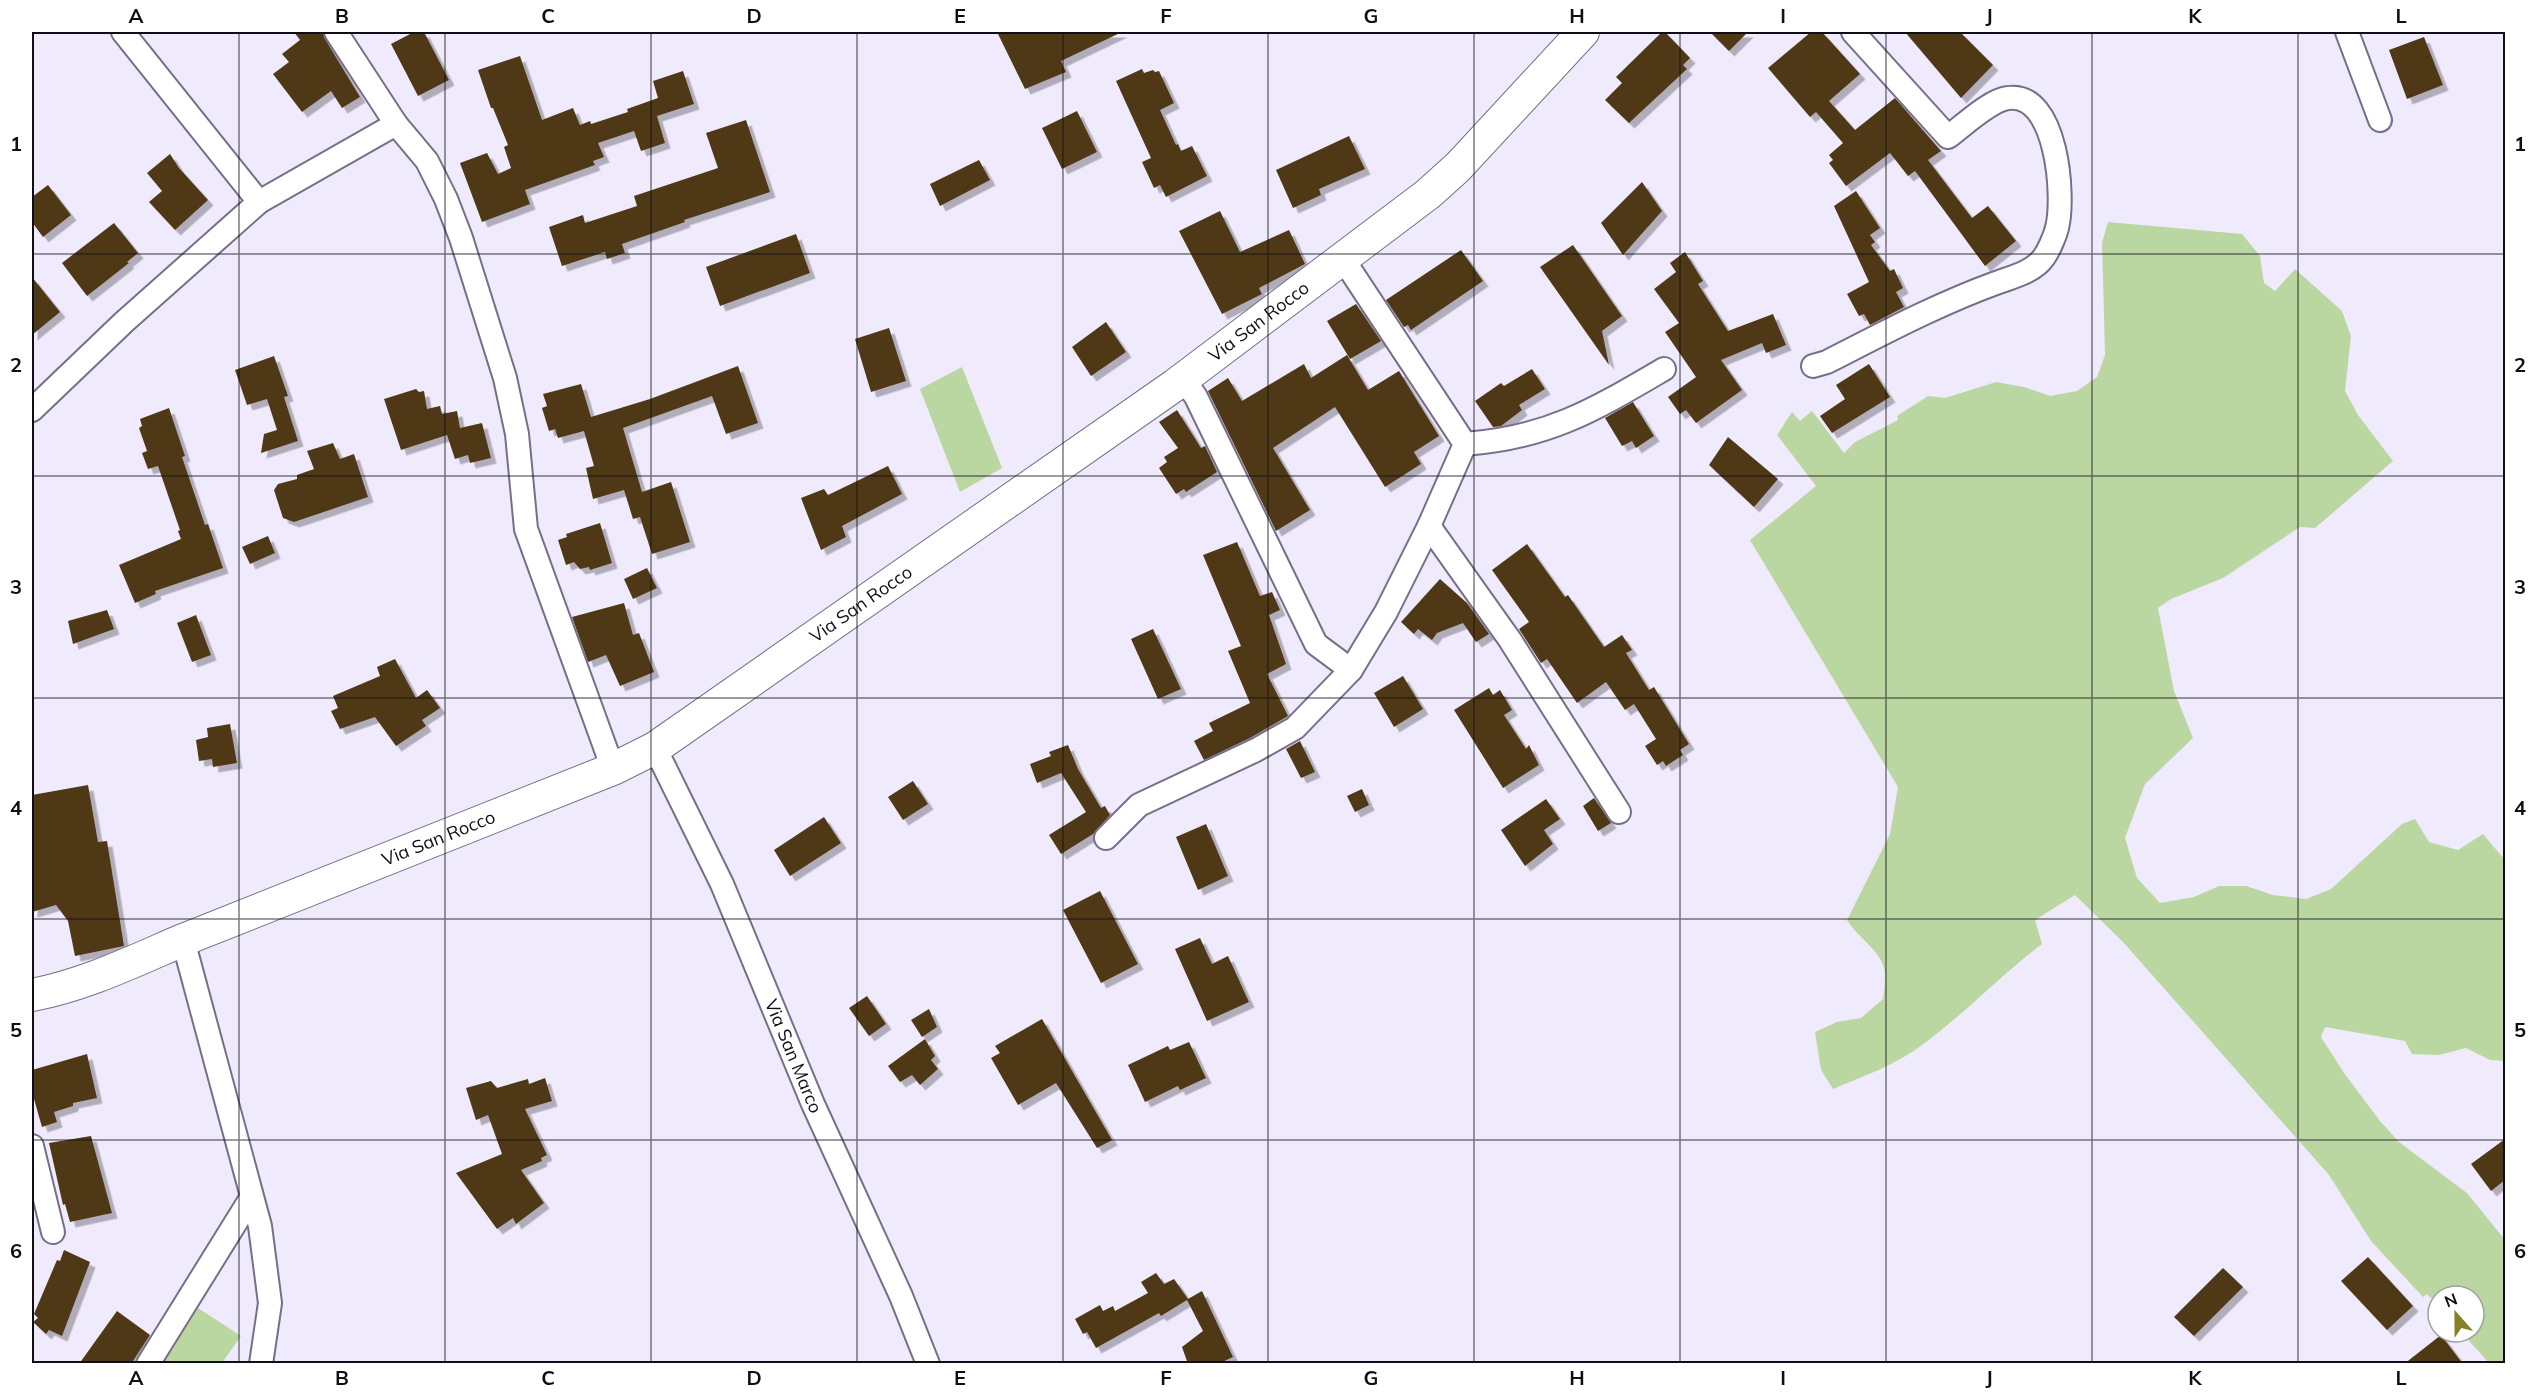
<svg xmlns="http://www.w3.org/2000/svg" width="2537" height="1395" viewBox="0 0 2537 1395" font-family="Mulish,sans-serif">
	<defs>
		<filter id="shadow"><feDropShadow dx="5.5" dy="5.5" stdDeviation="0" flood-color="#0004"/></filter>
	</defs>
	<rect width="100%" height="100%" fill="#f0ebfc"/>
	<path fill="#bbd7a1" d="M 2108,222 L 2242,234 L 2260,256 L 2264,283 L 2275,291 L 2295,269 L 2342,311 L 2351,336 L 2345,391 L 2358,415 L 2393,461 L 2315,528 L 2300,527 L 2223,578 L 2171,599 L 2158,608 L 2174,691 L 2193,738 L 2145,784 L 2125,838 L 2137,878 L 2160,903 L 2194,897 L 2219,886 L 2246,886 L 2273,895 L 2306,899 L 2331,889 L 2402,824 L 2415,819 L 2429,842 L 2458,850 L 2483,834 L 2505,860 L 2505,1061 L 2490,1060 L 2466,1048 L 2439,1055 L 2412,1054 L 2405,1041 L 2325,1027 L 2321,1037 L 2344,1073 L 2380,1121 L 2399,1142 L 2467,1193 L 2505,1240 L 2504,1363 L 2489,1363 L 2461,1332 L 2474,1332 L 2474,1296 L 2438,1296 L 2438,1306 L 2427,1294 L 2423,1297 L 2371,1241 L 2329,1175 L 2123,942 L 2075,895 L 2035,920 L 2042,944 C 1998,977 1961,1018 1915,1050 C 1890,1067 1861,1077 1833,1089 L 1821,1070 L 1815,1032 L 1837,1022 L 1861,1018 L 1883,999 C 1884,992 1885,983 1885,975 C 1885,952 1857,938 1847,920 L 1890,834 L 1898,787 L 1750,540 L 1816,486 L 1777,435 L 1792,412 L 1800,421 L 1812,411 L 1844,453 L 1855,442 L 1898,420 L 1897,416 L 1928,396 L 1945,398 L 1996,382 L 2024,387 L 2050,396 L 2077,391 L 2097,377 L 2105,355 L 2102,243 Z
		M 962,367 L 1002,468 L 960,492 L 920,389 Z
		M 198,1308 L 241,1336 L 222,1363 L 161,1364 Z"/>
	<path fill="#4f3815" filter="url(#shadow)" d="M 294,32 L 323,32 L 325,39 L 360,97 L 342,108 L 331,91 L 302,112 L 273,74 L 289,62 L 282,54 L 300,40 Z
		M 414,32 L 424,32 L 449,80 L 418,96 L 391,44 Z
		M 997,32 L 1122,32 L 1061,61 L 1066,72 L 1025,89 Z
		M 1662,32 L 1665,32 L 1690,58 L 1683,65 L 1687,69 L 1629,123 L 1605,100 L 1622,83 L 1616,77 Z
		M 1710,32 L 1748,32 L 1729,51 Z
		M 1811,32 L 1822,32 L 1860,74 L 1829,101 L 1855,130 L 1895,98 L 1941,151 L 1928,160 L 1972,218 L 1988,206 L 2016,241 L 1985,266 L 1915,171 L 1908,176 L 1890,153 L 1846,186 L 1829,163 L 1833,160 L 1829,155 L 1843,143 L 1816,112 L 1810,117 L 1768,68 Z
		M 1905,32 L 1960,32 L 1993,65 L 1961,98 Z
		M 2424,37 L 2443,85 L 2407,99 L 2389,50 Z
		M 520,56 L 542,120 L 573,108 L 580,125 L 590,121 L 591,124 L 628,112 L 627,109 L 658,98 L 653,81 L 683,71 L 694,104 L 657,116 L 665,143 L 641,151 L 634,131 L 598,143 L 604,157 L 593,161 L 595,165 L 525,190 L 530,204 L 482,222 L 460,163 L 487,153 L 498,174 L 511,168 L 504,147 L 508,145 L 493,108 L 491,108 L 478,70 Z
		M 1142,69 L 1144,73 L 1153,70 L 1155,72 L 1159,71 L 1174,103 L 1160,110 L 1176,145 L 1178,144 L 1181,151 L 1192,146 L 1207,176 L 1166,197 L 1160,185 L 1154,188 L 1142,162 L 1151,158 L 1116,81 Z
		M 1077,111 L 1097,152 L 1062,169 L 1042,128 Z
		M 746,120 L 770,192 L 684,220 L 685,222 L 622,244 L 625,253 L 607,259 L 605,252 L 562,266 L 549,227 L 583,215 L 585,223 L 637,206 L 634,196 L 718,168 L 706,133 Z
		M 1349,136 L 1365,169 L 1319,189 L 1321,195 L 1293,208 L 1276,170 Z
		M 170,154 L 179,168 L 208,200 L 175,230 L 149,202 L 162,191 L 147,173 Z
		M 979,160 L 990,180 L 940,206 L 930,184 Z
		M 1642,182 L 1662,211 L 1623,255 L 1601,223 Z
		M 48,185 L 71,215 L 43,237 L 32,222 L 32,197 Z
		M 1856,191 L 1880,228 L 1870,235 L 1875,242 L 1871,245 L 1890,271 L 1894,269 L 1903,288 L 1896,292 L 1904,307 L 1870,325 L 1864,314 L 1859,316 L 1847,294 L 1869,282 L 1834,206 Z
		M 1220,211 L 1240,252 L 1289,230 L 1305,264 L 1259,288 L 1262,294 L 1222,314 L 1179,231 Z
		M 114,223 L 138,253 L 127,262 L 129,263 L 87,296 L 62,263 Z
		M 796,234 L 810,273 L 720,306 L 706,267 Z
		M 1573,245 L 1622,316 L 1602,331 L 1609,365 L 1540,267 Z
		M 1461,250 L 1483,281 L 1411,330 L 1408,325 L 1404,327 L 1386,300 Z
		M 1685,252 L 1703,281 L 1698,284 L 1728,331 L 1773,314 L 1786,345 L 1766,353 L 1762,343 L 1721,360 L 1742,390 L 1696,423 L 1686,410 L 1680,414 L 1668,397 L 1696,377 L 1665,332 L 1679,323 L 1654,289 L 1676,272 L 1670,263 Z
		M 32,277 L 60,312 L 32,335 Z
		M 1356,304 L 1381,341 L 1350,359 L 1327,321 Z
		M 1106,322 L 1126,352 L 1091,376 L 1072,347 Z
		M 889,328 L 906,381 L 871,392 L 855,339 Z
		M 1347,355 L 1368,390 L 1399,371 L 1439,436 L 1414,452 L 1421,464 L 1385,487 L 1335,407 L 1273,448 L 1310,510 L 1276,531 L 1208,391 L 1228,378 L 1242,401 L 1304,364 L 1311,378 Z
		M 274,356 L 288,396 L 284,397 L 298,441 L 261,453 L 264,434 L 277,430 L 267,399 L 247,405 L 235,370 Z
		M 1869,364 L 1890,397 L 1832,433 L 1820,416 L 1845,399 L 1836,385 Z
		M 738,366 L 758,423 L 726,434 L 712,396 L 623,428 L 642,492 L 671,482 L 690,542 L 652,554 L 640,517 L 633,519 L 624,490 L 593,499 L 586,468 L 594,466 L 584,431 L 558,438 L 555,429 L 549,431 L 542,408 L 547,406 L 543,394 L 581,384 L 591,417 L 650,399 Z
		M 1532,369 L 1545,389 L 1519,405 L 1522,410 L 1501,426 L 1493,427 L 1475,401 L 1501,383 L 1504,386 Z
		M 416,389 L 419,392 L 424,391 L 427,409 L 440,406 L 442,414 L 457,411 L 460,428 L 482,423 L 491,458 L 470,463 L 468,455 L 455,459 L 447,435 L 401,450 L 384,399 Z
		M 1633,402 L 1654,436 L 1636,448 L 1632,441 L 1622,446 L 1605,418 Z
		M 169,408 L 185,456 L 182,457 L 205,525 L 208,524 L 223,568 L 155,591 L 156,594 L 135,603 L 119,565 L 181,539 L 178,531 L 180,530 L 158,466 L 148,469 L 142,453 L 147,451 L 139,428 L 142,426 L 140,419 Z
		M 1177,410 L 1201,448 L 1205,446 L 1217,472 L 1186,492 L 1184,489 L 1176,494 L 1159,468 L 1167,462 L 1164,457 L 1178,448 L 1159,422 Z
		M 1728,437 L 1778,479 L 1754,507 L 1709,465 Z
		M 333,443 L 340,459 L 354,454 L 368,497 L 294,522 L 283,518 L 274,490 L 278,484 L 297,479 L 297,475 L 314,469 L 307,451 Z
		M 888,466 L 902,494 L 842,526 L 846,537 L 821,550 L 801,498 L 824,489 L 828,495 Z
		M 600,523 L 612,563 L 590,570 L 589,567 L 580,569 L 574,562 L 566,565 L 558,540 L 567,537 L 566,534 Z
		M 268,536 L 275,553 L 250,564 L 242,547 Z
		M 1237,542 L 1260,596 L 1272,592 L 1280,610 L 1269,615 L 1286,664 L 1267,674 L 1288,716 L 1250,738 L 1204,760 L 1194,741 L 1213,731 L 1209,723 L 1250,703 L 1228,651 L 1241,646 L 1203,555 Z
		M 1527,544 L 1565,597 L 1568,595 L 1604,647 L 1622,635 L 1632,650 L 1626,653 L 1649,690 L 1654,687 L 1689,744 L 1680,750 L 1683,755 L 1666,766 L 1663,761 L 1657,765 L 1645,746 L 1656,739 L 1634,704 L 1625,710 L 1606,682 L 1577,703 L 1547,659 L 1541,663 L 1519,629 L 1529,622 L 1492,570 Z
		M 647,568 L 657,588 L 633,599 L 624,579 Z
		M 1440,579 L 1467,603 L 1489,634 L 1476,642 L 1463,623 L 1437,633 L 1432,640 L 1418,629 L 1414,634 L 1401,622 Z
		M 624,603 L 633,635 L 639,633 L 654,672 L 620,686 L 606,655 L 588,662 L 572,617 Z
		M 107,610 L 114,629 L 73,644 L 68,621 Z
		M 196,615 L 211,655 L 192,662 L 177,623 Z
		M 1153,629 L 1181,689 L 1158,699 L 1131,639 Z
		M 395,659 L 416,698 L 427,690 L 440,708 L 422,720 L 426,726 L 396,746 L 375,717 L 340,729 L 331,711 L 338,708 L 333,696 L 380,676 L 377,667 Z
		M 1403,676 L 1423,709 L 1394,727 L 1374,693 Z
		M 1489,688 L 1493,695 L 1500,690 L 1512,710 L 1504,715 L 1526,749 L 1529,745 L 1539,765 L 1503,788 L 1454,710 Z
		M 230,724 L 237,763 L 213,767 L 212,759 L 199,761 L 196,740 L 208,737 L 207,728 Z
		M 1300,741 L 1315,772 L 1301,778 L 1286,749 Z
		M 1068,745 L 1078,769 L 1101,808 L 1105,806 L 1110,815 L 1093,834 L 1061,854 L 1049,835 L 1086,812 L 1061,773 L 1037,783 L 1030,764 L 1051,756 L 1049,752 Z
		M 913,781 L 928,804 L 903,820 L 888,797 Z
		M 88,785 L 98,842 L 107,841 L 124,946 L 75,956 L 68,921 L 56,905 L 32,912 L 32,795 Z
		M 1362,789 L 1369,805 L 1355,812 L 1347,796 Z
		M 1594,798 L 1611,823 L 1598,831 L 1583,806 Z
		M 1546,799 L 1560,819 L 1544,830 L 1553,844 L 1525,866 L 1501,830 Z
		M 824,817 L 841,843 L 790,876 L 774,850 Z
		M 1206,824 L 1228,876 L 1198,890 L 1176,837 Z
		M 1100,891 L 1138,964 L 1101,983 L 1063,910 Z
		M 1200,938 L 1212,964 L 1228,956 L 1249,1002 L 1207,1021 L 1175,949 Z
		M 867,996 L 886,1024 L 869,1036 L 849,1008 Z
		M 929,1009 L 937,1027 L 922,1037 L 911,1020 Z
		M 1042,1019 L 1112,1140 L 1097,1148 L 1056,1083 L 1018,1105 L 991,1058 L 1000,1053 L 995,1046 Z
		M 925,1039 L 935,1056 L 931,1060 L 938,1069 L 920,1085 L 912,1075 L 900,1082 L 888,1066 Z
		M 1189,1042 L 1206,1078 L 1180,1090 L 1178,1086 L 1145,1102 L 1128,1065 L 1168,1046 L 1170,1050 Z
		M 87,1054 L 97,1098 L 73,1103 L 73,1106 L 54,1112 L 57,1122 L 42,1127 L 32,1092 L 32,1070 Z
		M 545,1078 L 552,1101 L 525,1109 L 547,1155 L 541,1158 L 542,1161 L 521,1170 L 544,1203 L 516,1224 L 513,1218 L 497,1229 L 456,1173 L 502,1154 L 488,1115 L 476,1120 L 466,1088 L 491,1081 L 497,1088 L 528,1079 L 529,1084 Z
		M 91,1136 L 112,1213 L 70,1222 L 65,1204 L 63,1205 L 49,1143 Z
		M 2505,1139 L 2505,1180 L 2491,1191 L 2471,1164 Z
		M 64,1250 L 90,1262 L 62,1336 L 49,1330 L 46,1334 L 33,1322 L 38,1318 L 34,1314 L 57,1260 L 60,1261 Z
		M 2368,1257 L 2413,1306 L 2387,1330 L 2341,1281 Z
		M 2223,1268 L 2243,1287 L 2194,1336 L 2174,1317 Z
		M 1156,1273 L 1164,1284 L 1174,1279 L 1188,1299 L 1202,1291 L 1233,1357 L 1218,1364 L 1188,1364 L 1182,1347 L 1203,1331 L 1187,1300 L 1161,1316 L 1159,1313 L 1096,1348 L 1087,1332 L 1083,1334 L 1075,1319 L 1100,1305 L 1103,1311 L 1113,1306 L 1115,1311 L 1148,1293 L 1141,1282 Z
		M 117,1311 L 150,1335 L 131,1364 L 79,1364 Z
		M 2441,1335 L 2463,1364 L 2404,1364 Z"/>
	<g fill="none" stroke-linecap="round" stroke-linejoin="round">
		<g stroke="#776f89" stroke-width="26">
			<g id="street">
				<path d="M 123,32 L 259,202"/>
				<path d="M 336,32 L 396,124 L 427,161 L 446,199 L 461,238 L 505,378 L 517,434 L 526,529 L 613,769"/>
				<path d="M 2347,32 L 2380,120"/>
				<path d="M 1813,366 L 1827,362 C 1884,333 1936,305 1996,283 C 2012,277 2034,272 2044,257 C 2049,250 2055,236 2057,228 C 2065,196 2057,91 2008,98 C 1990,100 1963,126 1948,137 L 1853,32"/>
				<path d="M 1183,378 L 1196,397 L 1316,644 L 1351,670"/>
				<path d="M 32,410 L 124,322 L 259,202 L 396,124"/>
				<path d="M 1465,444 C 1548,438 1594,410 1664,369"/>
				<path d="M 1429,526 L 1510,640 L 1619,812"/>
				<path id="s1" d="M 655,748 L 722,884 L 813,1104 L 901,1296 L 928,1364"/>
				<path d="M 1106,838 L 1139,805 L 1256,750 L 1295,728 L 1351,670 L 1386,612 L 1429,526 L 1465,444 L 1343,259"/>
				<path d="M 183,940 L 260,1226 L 270,1303 L 261,1364"/>
				<path d="M 32,1146 L 53,1232"/>
				<path d="M 148,1364 L 251,1198"/>
			</g>
		</g>
		<g stroke="#776f89" stroke-width="34">
			<g id="secondary">
				<path id="s2" d="M 32,995 C 85,985 134,961 183,940 L 613,769 L 655,748 L 1175,385 L 1428,194 L 1458,167 L 1583,32"/>
			</g>
		</g>
		<use href="#street" stroke="#fff" stroke-width="22"/>
		<use href="#secondary" stroke="#fff" stroke-width="32"/>
	</g>
	<path fill="none" stroke="#100d16" stroke-width="1.5" stroke-opacity="0.55" d="M 239,32 L 239,1364M 445,32 L 445,1364M 651,32 L 651,1364M 857,32 L 857,1364M 1063,32 L 1063,1364M 1268,32 L 1268,1364M 1474,32 L 1474,1364M 1680,32 L 1680,1364M 1886,32 L 1886,1364M 2092,32 L 2092,1364M 2298,32 L 2298,1364M 32,254 L 2506,254M 32,476 L 2506,476M 32,698 L 2506,698M 32,919 L 2506,919M 32,1140 L 2506,1140"/>
	<g text-anchor="middle" stroke-width="6" stroke-linejoin="round" paint-order="stroke">
		<g font-size="18" fill="#100d16" stroke="#fff">
			<text dy="6" stroke="none"><textPath href="#s2" startOffset="1410">Via San Rocco</textPath></text>
			<text dy="6" stroke="none"><textPath href="#s2" startOffset="922">Via San Rocco</textPath></text>
			<text dy="6" stroke="none"><textPath href="#s2" startOffset="436">Via San Rocco</textPath></text>
			<text dy="6" stroke="none"><textPath href="#s1" startOffset="338">Via San Marco</textPath></text>
		</g>
	</g>
	<rect width="2537" height="1395" fill="none" stroke="#ffffff" stroke-width="66"/>
	<g transform="translate(2456 1314) rotate(339)"><circle r="28" fill="#ffffff" stroke="#9f9ea2" stroke-width="1.5"/>
	<path d="M0-4.5L10 22L0 15L-10 22Z" fill="#868027"/>
	<text y="-9" font-size="16" font-weight="bold" text-anchor="middle" fill="#100d16">N</text>
	</g>
	<rect x="33" y="33" width="2471" height="1329" fill="none" stroke="#100d16" stroke-width="2"/>
	<g font-size="20" text-anchor="middle" font-weight="bold" fill="#100d16">
		<text x="136" y="23">A</text>
		<text x="342" y="23">B</text>
		<text x="548" y="23">C</text>
		<text x="754" y="23">D</text>
		<text x="960" y="23">E</text>
		<text x="1166" y="23">F</text>
		<text x="1371" y="23">G</text>
		<text x="1577" y="23">H</text>
		<text x="1783" y="23">I</text>
		<text x="1989" y="23">J</text>
		<text x="2195" y="23">K</text>
		<text x="2401" y="23">L</text>
		<text x="16" y="151">1</text>
		<text x="2520" y="151">1</text>
		<text x="16" y="372">2</text>
		<text x="2520" y="372">2</text>
		<text x="16" y="594">3</text>
		<text x="2520" y="594">3</text>
		<text x="16" y="815">4</text>
		<text x="2520" y="815">4</text>
		<text x="16" y="1037">5</text>
		<text x="2520" y="1037">5</text>
		<text x="16" y="1258">6</text>
		<text x="2520" y="1258">6</text>
		<text x="136" y="1385">A</text>
		<text x="342" y="1385">B</text>
		<text x="548" y="1385">C</text>
		<text x="754" y="1385">D</text>
		<text x="960" y="1385">E</text>
		<text x="1166" y="1385">F</text>
		<text x="1371" y="1385">G</text>
		<text x="1577" y="1385">H</text>
		<text x="1783" y="1385">I</text>
		<text x="1989" y="1385">J</text>
		<text x="2195" y="1385">K</text>
		<text x="2401" y="1385">L</text>
	</g>
</svg>
